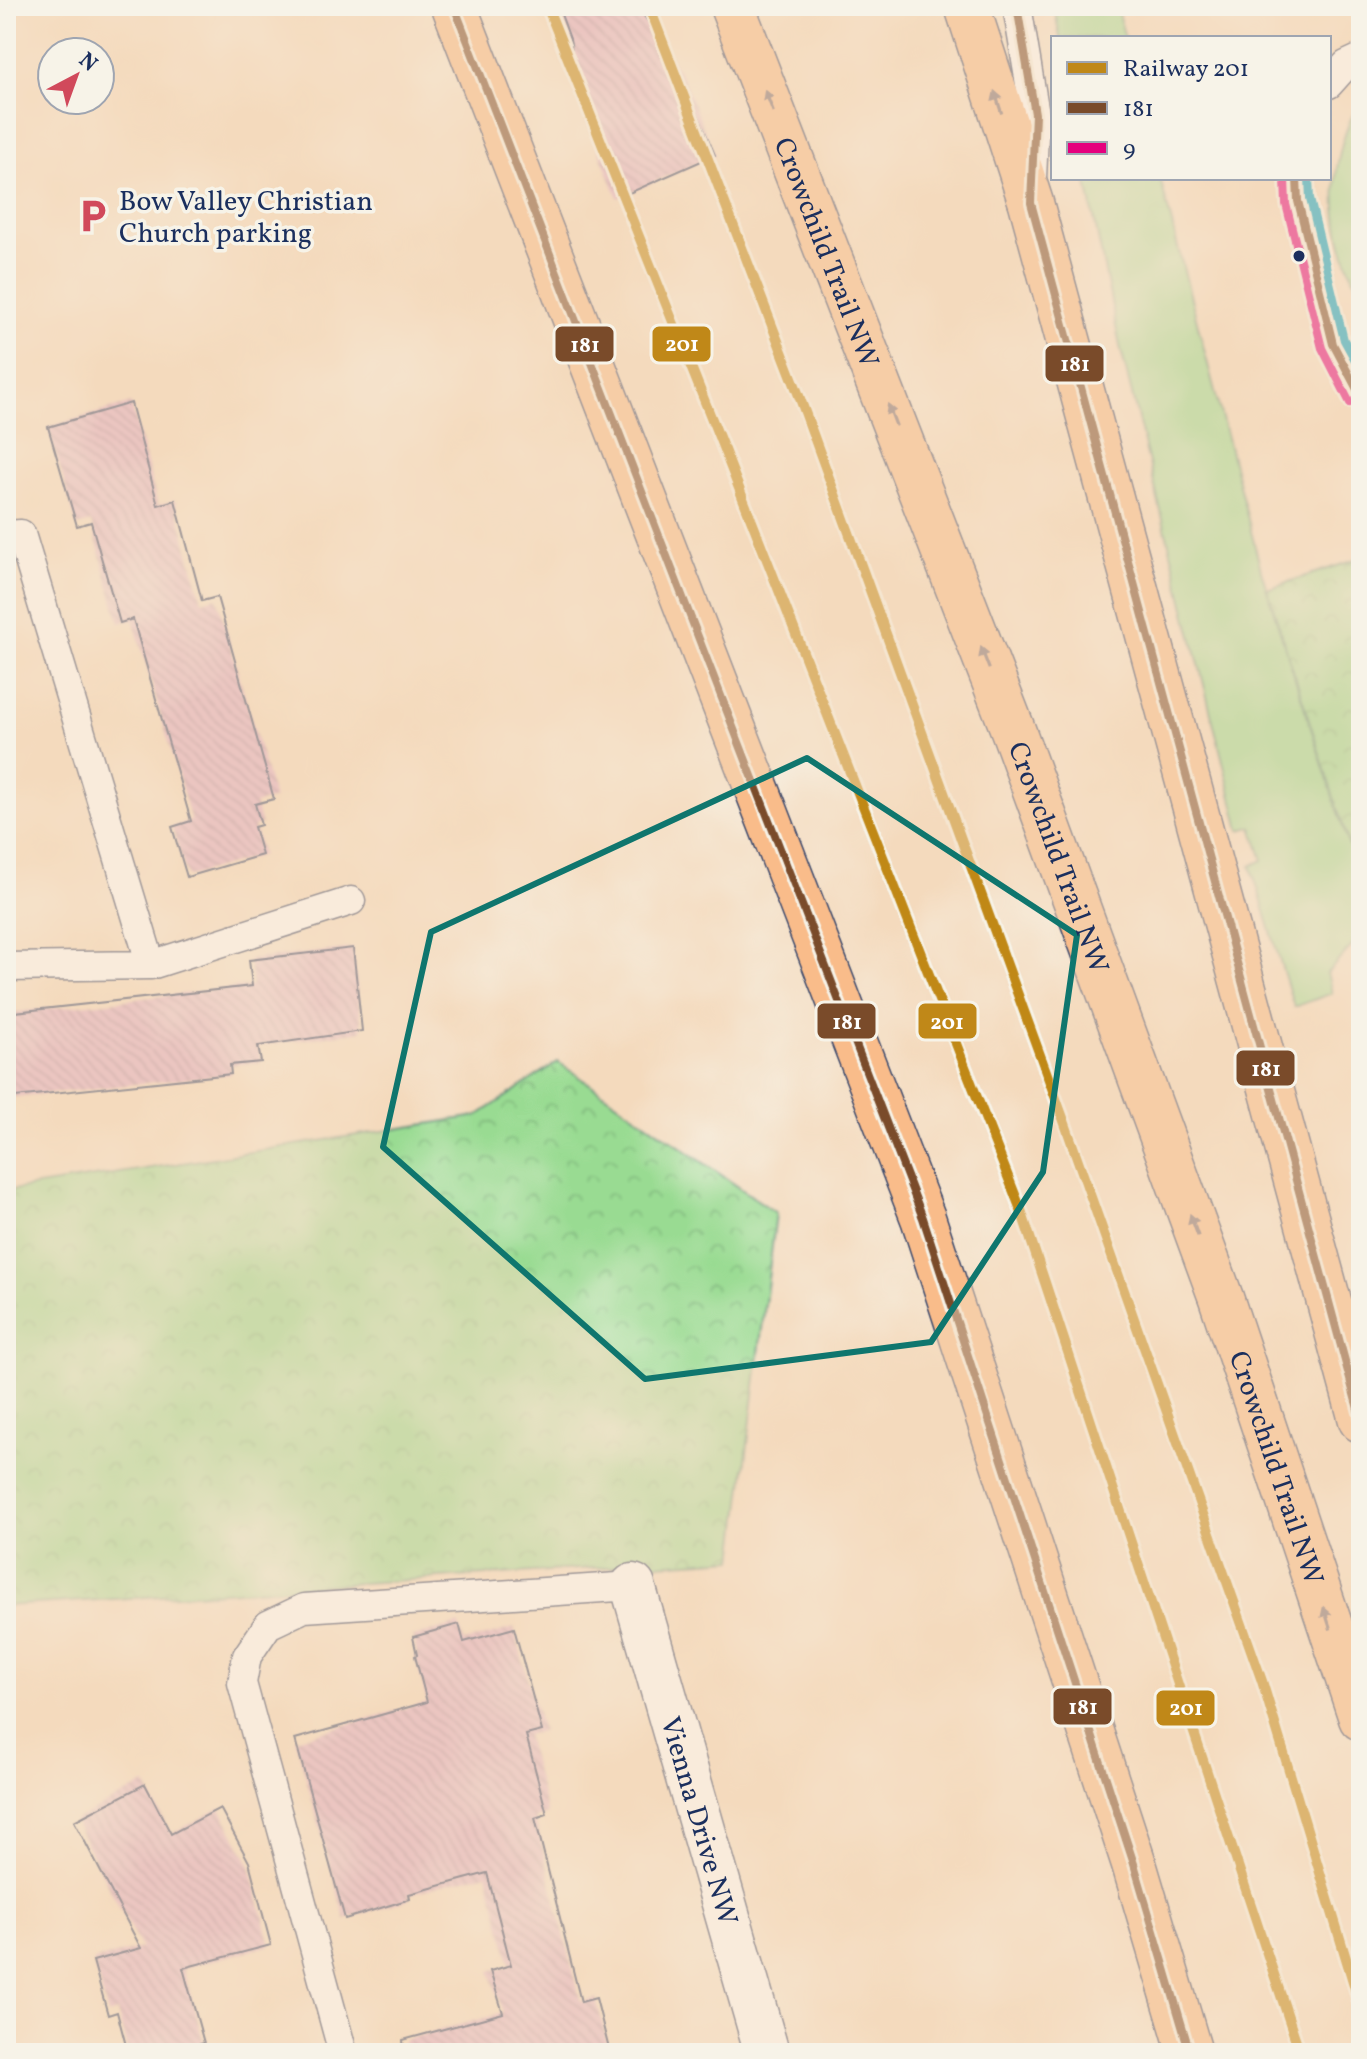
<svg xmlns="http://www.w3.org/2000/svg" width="1367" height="2059" viewBox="0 0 1367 2059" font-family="Vollkorn,serif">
	<defs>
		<pattern id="park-crowns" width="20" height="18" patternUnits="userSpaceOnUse" patternTransform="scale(2)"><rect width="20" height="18" fill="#99db92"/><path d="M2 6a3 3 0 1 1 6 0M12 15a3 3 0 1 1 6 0" fill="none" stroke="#83bc80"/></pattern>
		<pattern id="building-back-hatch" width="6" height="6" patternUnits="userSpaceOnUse" patternTransform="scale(2)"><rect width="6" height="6" fill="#e0acc5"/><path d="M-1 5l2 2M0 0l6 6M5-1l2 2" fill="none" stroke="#b58ca3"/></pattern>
	</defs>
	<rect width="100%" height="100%" fill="#f7f3e8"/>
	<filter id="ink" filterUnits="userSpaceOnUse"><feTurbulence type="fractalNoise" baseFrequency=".0125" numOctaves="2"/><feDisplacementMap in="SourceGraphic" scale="16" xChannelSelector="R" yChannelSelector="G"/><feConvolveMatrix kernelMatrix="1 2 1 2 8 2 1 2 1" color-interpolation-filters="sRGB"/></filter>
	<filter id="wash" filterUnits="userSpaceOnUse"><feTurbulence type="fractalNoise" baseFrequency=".006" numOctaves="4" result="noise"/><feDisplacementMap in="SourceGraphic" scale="32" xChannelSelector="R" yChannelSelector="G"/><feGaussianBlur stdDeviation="1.8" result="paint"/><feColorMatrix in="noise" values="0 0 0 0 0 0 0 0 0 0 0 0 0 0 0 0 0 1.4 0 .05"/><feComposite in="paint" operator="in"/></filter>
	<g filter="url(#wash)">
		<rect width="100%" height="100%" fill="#f4dabd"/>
		<path fill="#99db92" stroke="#5a8578" stroke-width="2" d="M 1054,6 L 1116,6 L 1125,38 L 1060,38 Z
			M 1361,100 L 1361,293 C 1329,233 1325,159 1361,100 Z
			M 1086,178 L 1160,178 L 1262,574 L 1361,883 L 1361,936 L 1327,973 L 1332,993 L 1294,1007 L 1251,866 L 1263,860 L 1252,827 L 1240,830 L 1120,346 Z"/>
		<path fill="url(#park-crowns)" stroke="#5a8578" stroke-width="2" d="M 1361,558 L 1361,883 L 1267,589 Z
			M 558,1062 L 776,1213 L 734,1559 L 6,1606 L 6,1191 L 477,1116 Z"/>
		<g id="blocks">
			<path fill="url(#building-back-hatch)" d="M 558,6 L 638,6 L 682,77 L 715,155 L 618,198 L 583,112 L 570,39 Z
				M 131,403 L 158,505 L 175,500 L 202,601 L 217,597 L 274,799 L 255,804 L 261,825 L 254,827 L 262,855 L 187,877 L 172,827 L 191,821 L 133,619 L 120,623 L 91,522 L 77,526 L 48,427 Z
				M 353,948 L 362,1031 L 258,1046 L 261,1062 L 230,1065 L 231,1074 L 6,1098 L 6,1013 L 252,986 L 249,960 Z
				M 459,1624 L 464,1642 L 514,1628 L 542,1731 L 526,1735 L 547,1814 L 535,1818 L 581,2002 L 596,1998 L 610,2053 L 404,2053 L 403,2040 L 503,2013 L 490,1971 L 511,1965 L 487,1873 L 409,1894 L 410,1899 L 345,1919 L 295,1739 L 427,1702 L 415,1656 L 417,1655 L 413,1637 Z
				M 145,1784 L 171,1834 L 220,1808 L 249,1862 L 271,1945 L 183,1968 L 204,2043 L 170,2053 L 128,2053 L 117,2012 L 108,2015 L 93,1961 L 141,1948 L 74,1821 Z"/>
		</g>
	</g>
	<g filter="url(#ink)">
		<use href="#blocks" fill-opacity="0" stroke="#3c496c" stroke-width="2"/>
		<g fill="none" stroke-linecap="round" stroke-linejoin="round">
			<g stroke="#3c496c" stroke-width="31">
				<path id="service" d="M 1017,6 L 1035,114 L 1032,178
					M 1329,84 L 1346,65 L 1361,58
					M 1297,178 L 1298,201 L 1333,344 L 1361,397
					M 6,535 L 21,534 L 151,965
					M 6,967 L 151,965 L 351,901
					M 343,2053 L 242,1683 L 247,1656 L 268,1625 L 304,1608 L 633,1586"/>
			</g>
			<g stroke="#3c496c" stroke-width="47">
				<g id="minor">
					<path id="s1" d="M 633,1586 L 767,2053"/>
				</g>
			</g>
			<g stroke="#3c496c" stroke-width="47">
				<g id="motorway">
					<path d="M 454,6 L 923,1218 L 1134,1864 L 1190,2053"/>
					<path id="s2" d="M 732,6 L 1013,730 L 1221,1298 L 1361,1718"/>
					<path d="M 967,6 L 1031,203 L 1361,1420"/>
				</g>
			</g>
			<use href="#service" stroke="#fff" stroke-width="28"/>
			<use href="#minor" stroke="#fff" stroke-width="44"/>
			<use href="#motorway" stroke="#f9bc8a" stroke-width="44"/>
			<g stroke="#f7f3e8" stroke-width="14">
				<path id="bus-1" d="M 454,6 L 923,1218 L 1134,1864 L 1190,2053
					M 1017,6 L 1035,114 L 1031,203 L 1361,1420
					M 1297,178 L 1298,201 L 1333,344 L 1361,397"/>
			</g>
			<g stroke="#f7f3e8" stroke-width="14">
				<path id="bus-2" d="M 1285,179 L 1286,204 L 1322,348 L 1350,403"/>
			</g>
			<g stroke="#f7f3e8" stroke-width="14">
				<path id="bus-3" d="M 1309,178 L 1310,199 L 1344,340 L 1361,371"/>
			</g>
			<use href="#bus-1" stroke="#7a4b2a" stroke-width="8"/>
			<use href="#bus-2" stroke="#e5007d" stroke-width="8"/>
			<use href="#bus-3" stroke="#01a3c8" stroke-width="8"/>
			<g stroke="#f7f3e8" stroke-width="16">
				<path id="rail-1" d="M 547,6 L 719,437 L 1021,1210 L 1300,2053
					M 649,6 L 798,393 L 1063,1118 L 1262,1681 L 1361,2008"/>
			</g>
			<use href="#rail-1" stroke="#c08818" stroke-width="10"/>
		</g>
		<defs><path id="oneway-solid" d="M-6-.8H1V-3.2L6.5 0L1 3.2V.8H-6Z" transform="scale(2)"/></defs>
		<g fill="#7f6e72">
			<use href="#oneway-solid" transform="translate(769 101) rotate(-111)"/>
			<use href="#oneway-solid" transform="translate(998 102) rotate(-108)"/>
			<use href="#oneway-solid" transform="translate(892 415) rotate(-111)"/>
			<use href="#oneway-solid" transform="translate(985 658) rotate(-111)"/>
			<use href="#oneway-solid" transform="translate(1194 1225) rotate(-110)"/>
			<use href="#oneway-solid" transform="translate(1327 1618) rotate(-108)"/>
		</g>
	</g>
	<path d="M0 0H1367V2059H0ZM 807,758 L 1077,935 L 1043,1172 L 931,1342 L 645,1379 L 383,1147 L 431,932 Z" fill="#f4dabd" fill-opacity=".55" fill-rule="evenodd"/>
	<path fill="none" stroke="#0f766e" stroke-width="6" stroke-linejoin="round" d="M 807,758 L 1077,935 L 1043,1172 L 931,1342 L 645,1379 L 383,1147 L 431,932 Z"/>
	<defs>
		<g id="parking-bare" transform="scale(2.76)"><path d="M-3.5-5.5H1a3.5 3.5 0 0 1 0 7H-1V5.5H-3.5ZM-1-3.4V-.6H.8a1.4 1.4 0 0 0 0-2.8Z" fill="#d1495b" stroke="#f7f3e8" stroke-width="2.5" paint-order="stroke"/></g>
	</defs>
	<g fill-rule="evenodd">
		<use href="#parking-bare" x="93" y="216"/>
	</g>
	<circle fill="#1b2f5e" stroke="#f7f3e8" stroke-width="3" cx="1299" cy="256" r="7"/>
	<g text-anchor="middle" stroke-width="7" stroke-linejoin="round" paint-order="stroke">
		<g font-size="28" fill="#1b2f5e" stroke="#f7f3e8" text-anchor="start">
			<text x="119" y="210">Bow Valley Christian<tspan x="119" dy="32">Church parking</tspan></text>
		</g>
		<g font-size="28" fill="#1b2f5e" stroke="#f7f3e8">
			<text dy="10" stroke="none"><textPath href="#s2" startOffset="264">Crowchild Trail NW</textPath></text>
			<text dy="10" stroke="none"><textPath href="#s2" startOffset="912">Crowchild Trail NW</textPath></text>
			<text dy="10" stroke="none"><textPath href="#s2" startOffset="1560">Crowchild Trail NW</textPath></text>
			<text dy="10" stroke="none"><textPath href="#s1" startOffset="244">Vienna Drive NW</textPath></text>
		</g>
	</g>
	<g stroke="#f7f3e8" stroke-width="3">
		<rect x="651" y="325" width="61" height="38" rx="8" fill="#c08818"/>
		<rect x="554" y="325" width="61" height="38" rx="8" fill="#7a4b2a"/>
		<rect x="1044" y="344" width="61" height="39" rx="8" fill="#7a4b2a"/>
		<rect x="816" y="1002" width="61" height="38" rx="8" fill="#7a4b2a"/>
		<rect x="917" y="1002" width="61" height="38" rx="8" fill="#c08818"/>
		<rect x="1235" y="1049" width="61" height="38" rx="8" fill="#7a4b2a"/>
		<rect x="1052" y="1687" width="61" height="39" rx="8" fill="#7a4b2a"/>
		<rect x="1155" y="1689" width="61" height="38" rx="8" fill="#c08818"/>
	</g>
	<g font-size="22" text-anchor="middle" font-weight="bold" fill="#fff">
		<text x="682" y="351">201</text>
		<text x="585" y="352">181</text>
		<text x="1075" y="371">181</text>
		<text x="847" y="1029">181</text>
		<text x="947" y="1029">201</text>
		<text x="1266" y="1076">181</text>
		<text x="1083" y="1714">181</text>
		<text x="1186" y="1715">201</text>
	</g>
	<rect width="1367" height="2059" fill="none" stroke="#f7f3e8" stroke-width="32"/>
	<rect x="1051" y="36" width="280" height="144" fill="#f7f3e8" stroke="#9fa5b1" stroke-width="2"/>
	<rect x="1067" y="62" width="40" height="12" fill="#c08818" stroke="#9fa5b1" stroke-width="2"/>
	<text x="1123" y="76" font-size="24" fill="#1b2f5e">Railway 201</text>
	<rect x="1067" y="102" width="40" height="12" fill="#7a4b2a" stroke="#9fa5b1" stroke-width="2"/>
	<text x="1123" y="116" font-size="24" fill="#1b2f5e">181</text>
	<rect x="1067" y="142" width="40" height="12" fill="#e5007d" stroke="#9fa5b1" stroke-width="2"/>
	<text x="1123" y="156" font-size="24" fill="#1b2f5e">9</text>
	<g transform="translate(76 76) rotate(41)"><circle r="38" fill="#f7f3e8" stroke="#9fa5b1" stroke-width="2"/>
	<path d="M0-6L14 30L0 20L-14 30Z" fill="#d1495b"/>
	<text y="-12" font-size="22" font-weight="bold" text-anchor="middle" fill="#1b2f5e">N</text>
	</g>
</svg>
